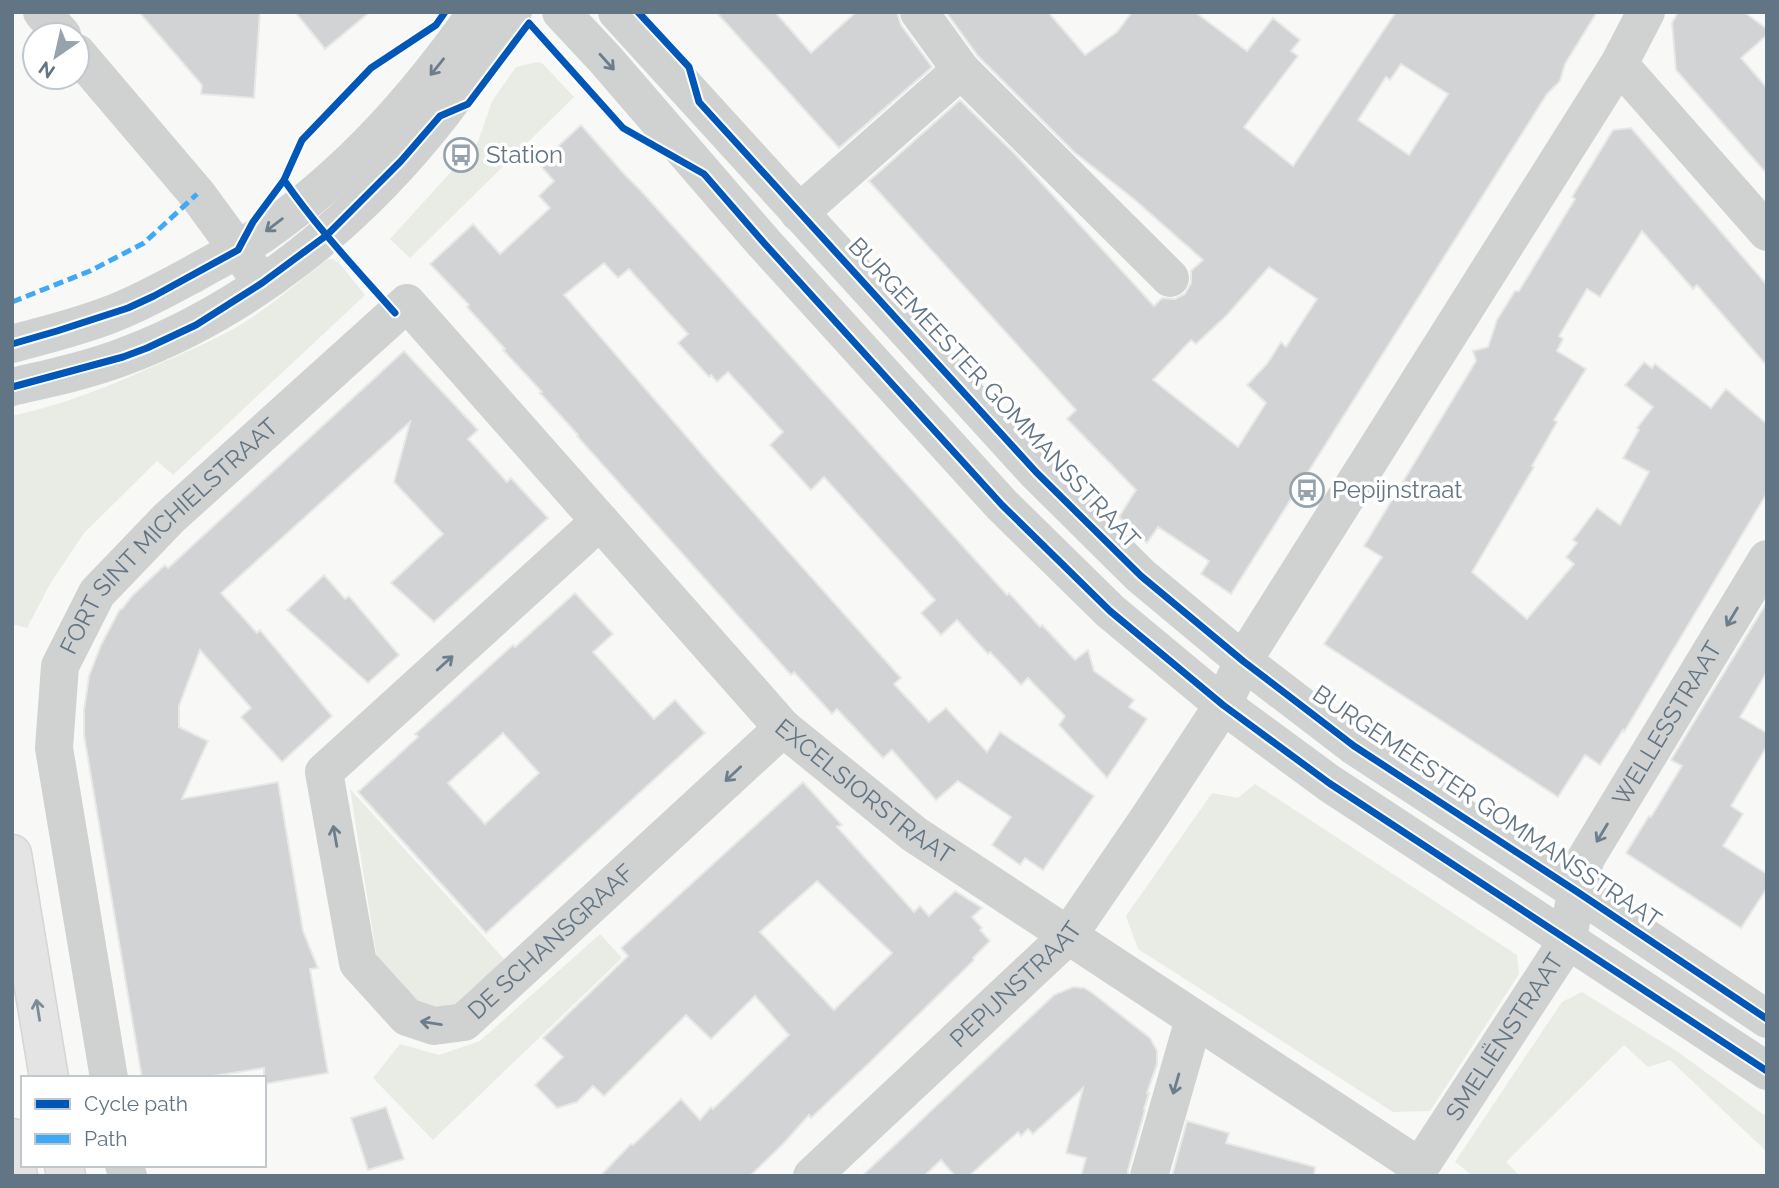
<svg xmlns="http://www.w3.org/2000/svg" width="1779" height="1188" viewBox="0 0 1779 1188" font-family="Raleway,sans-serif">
	<rect width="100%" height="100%" fill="#f8f8f7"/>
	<path fill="#e8ece5" d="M 538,62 L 543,64 L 574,97 L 410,258 L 390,239 L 478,142 L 492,101 L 516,67 Z
		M 328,259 L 333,259 L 340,264 L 365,295 L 173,475 L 157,461 L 84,533 L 50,584 L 27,628 L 12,624 L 12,416 C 62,405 108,387 154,366 C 182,354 210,342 237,327 C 269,308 298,282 328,259 Z
		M 1255,784 L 1517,955 L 1519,974 L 1430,1111 L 1393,1112 L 1138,949 L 1126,916 L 1212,793 L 1238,798 Z
		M 350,789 L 504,959 L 455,1007 L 438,1010 L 420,1003 L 377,958 Z
		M 600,934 L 622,958 L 433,1140 L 373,1078 L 400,1044 L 439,1055 L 480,1041 Z
		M 1582,992 L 1678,1052 L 1767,1117 L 1767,1150 L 1766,1151 L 1670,1060 L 1648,1067 L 1624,1045 L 1506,1162 L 1520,1176 L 1473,1176 L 1455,1162 L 1562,1002 Z"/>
	<path fill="#d1d3d4" stroke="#e8e8e7" stroke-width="2" fill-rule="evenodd" d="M 139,12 L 260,12 L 254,98 L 201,94 L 202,85 Z
		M 295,12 L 370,12 L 325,49 Z
		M 716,12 L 775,12 L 811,53 L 856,12 L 897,12 L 901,25 L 932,67 L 839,148 Z
		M 946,12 L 1048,12 L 1085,55 L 1117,32 L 1132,12 L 1195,12 L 1247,51 L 1273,18 L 1300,40 L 1291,51 L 1298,56 L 1244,127 L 1293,166 L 1396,12 L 1597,12 L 1565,64 L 1560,81 L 1547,94 L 1231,594 L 1201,574 L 1209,561 L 1158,527 L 1147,543 L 1119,517 L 1136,490 L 1067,419 L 1076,410 L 869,181 L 960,100 L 1015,154 L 1154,306 L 1162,298 L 1175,299 L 1185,294 L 1191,283 L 1191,271 L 1203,260 L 1135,200 L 1074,152 L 978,56 ZM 1401,64 L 1448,94 L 1409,155 L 1358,120 L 1386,77 L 1390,80 ZM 1269,267 L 1317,299 L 1286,347 L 1281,342 L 1267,364 L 1247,385 L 1266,403 L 1238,447 L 1153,380 L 1191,340 L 1196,344 L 1227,315 Z
		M 1678,12 L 1744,12 L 1767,29 L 1767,35 L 1741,58 L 1767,88 L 1767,174 L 1676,70 L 1672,23 Z
		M 581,125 L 625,175 L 642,192 L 1007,595 L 1009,593 L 1040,627 L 1042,625 L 1075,660 L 1088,650 L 1094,671 L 1134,700 L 1129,707 L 1147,719 L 1107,778 L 1059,725 L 1065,716 L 1028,678 L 1021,685 L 990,652 L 988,654 L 957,620 L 941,635 L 921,613 L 935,600 L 824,477 L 811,490 L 770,445 L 783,432 L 728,372 L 717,382 L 711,375 L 709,377 L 678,343 L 688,334 L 629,269 L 618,278 L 604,263 L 564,295 L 712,466 L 901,678 L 894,684 L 929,722 L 946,708 L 987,752 L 1000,732 L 1094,796 L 1043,870 L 1025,858 L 1020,865 L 992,845 L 1011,817 L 958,781 L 936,800 L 892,750 L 883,758 L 837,709 L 832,714 L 794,672 L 791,675 L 577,436 L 578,435 L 540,393 L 542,392 L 503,350 L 505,349 L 467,307 L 469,305 L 430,264 L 473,224 L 500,254 L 550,208 L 539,196 L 554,181 L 539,164 Z
		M 1631,128 L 1767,285 L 1767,366 L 1697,285 L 1693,289 L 1642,231 L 1600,297 L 1587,289 L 1559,336 L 1563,339 L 1557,351 L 1586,369 L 1554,420 L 1557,422 L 1532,466 L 1534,467 L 1472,572 L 1527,619 L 1574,564 L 1566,557 L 1577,543 L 1573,540 L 1597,508 L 1620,525 L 1649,472 L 1623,458 L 1639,430 L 1637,428 L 1653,407 L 1625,385 L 1644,362 L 1652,368 L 1655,364 L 1711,408 L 1726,389 L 1767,424 L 1767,493 L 1624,732 L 1623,730 L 1600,765 L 1585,755 L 1558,797 L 1324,644 L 1382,557 L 1364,546 L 1476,361 L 1473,351 L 1488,347 L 1497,320 L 1515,291 L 1519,291 L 1575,199 L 1572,197 L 1613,130 Z
		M 404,351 L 478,430 L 468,439 L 507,482 L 511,478 L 548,518 L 434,622 L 391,583 L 443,534 L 394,482 L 410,422 L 221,593 L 257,633 L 260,630 L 332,716 L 282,762 L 241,717 L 251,708 L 200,650 L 179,706 L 179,727 L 208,741 L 182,799 L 278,782 L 303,931 L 318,968 L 310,969 L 328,1073 L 264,1084 L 264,1068 L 200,1078 L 142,1078 L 84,735 L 84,710 L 89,676 L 101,645 L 120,609 L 122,609 L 132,596 L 165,565 L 168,568 Z
		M 324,575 L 345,599 L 349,596 L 399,655 L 368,683 L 287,610 Z
		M 575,593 L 613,634 L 593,652 L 654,719 L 675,700 L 705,733 L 486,933 L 358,792 L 418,737 L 415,734 L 513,645 L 515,647 ZM 503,733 L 539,773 L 485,824 L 448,783 Z
		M 1767,602 L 1767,672 L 1740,717 L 1767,733 L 1767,746 L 1731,806 L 1743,814 L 1723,846 L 1767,874 L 1767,888 L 1741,928 L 1626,853 L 1649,816 L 1651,817 L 1682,766 L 1671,760 Z
		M 803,782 L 842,825 L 837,827 L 914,912 L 920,906 L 929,916 L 955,891 L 982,908 L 972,917 L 982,928 L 980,930 L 990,941 L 973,958 L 974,960 L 869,1063 L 811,1118 L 809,1115 L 783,1144 L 750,1176 L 600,1176 L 631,1144 L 633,1145 L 681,1099 L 700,1120 L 711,1107 L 713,1109 L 789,1035 L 755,996 L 711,1039 L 686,1015 L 604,1096 L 593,1086 L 577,1102 L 557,1108 L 535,1085 L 563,1057 L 543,1038 L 628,956 L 621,948 ZM 817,881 L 892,953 L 834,1010 L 760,932 Z
		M 1073,987 L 1084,988 L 1091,992 L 1150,1038 L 1157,1051 L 1157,1064 L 1147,1093 L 1149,1093 L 1144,1109 L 1145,1110 L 1128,1170 L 1128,1176 L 1081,1176 L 1086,1158 L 1066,1153 L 1083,1088 L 1033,1134 L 1028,1129 L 1021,1136 L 1018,1132 L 969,1176 L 955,1176 L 941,1160 L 924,1176 L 862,1176 L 1054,995 Z
		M 386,1107 L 404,1159 L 368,1170 L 351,1118 Z
		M 1187,1121 L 1229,1133 L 1226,1143 L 1315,1167 L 1314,1176 L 1172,1176 Z"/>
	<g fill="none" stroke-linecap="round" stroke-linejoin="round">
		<g stroke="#d4d5d6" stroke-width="41">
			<path id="major" d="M 12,854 L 49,1078
				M 12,1138 L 18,1176
				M 64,1165 L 66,1176"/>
		</g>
		<g stroke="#d0d2d2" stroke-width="38">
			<path d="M 42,12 L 62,35"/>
			<path d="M 561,12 L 605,59 L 764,243 L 1002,505 L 1110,611 L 1223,705 L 1329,783 L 1767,1071"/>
			<path d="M 617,12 L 1036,472 L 1141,576 L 1243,661 L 1354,746 L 1576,891 L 1767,1019"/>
			<path d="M 919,12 L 961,70"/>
			<path d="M 77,53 L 197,194 L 252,269"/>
			<path d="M 1619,64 L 1767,232"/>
			<path d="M 799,213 L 961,70 L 1170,278"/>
			<path d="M 12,344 C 45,335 78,327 109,315 C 139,304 167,288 195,273 C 218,260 242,248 264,233 C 352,171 415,99 477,12"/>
			<path d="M 12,387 C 50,378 89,370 125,356 C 250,309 358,220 439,117 C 466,83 489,47 513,12"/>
			<path id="s1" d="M 600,521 L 324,772 L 358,963 L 407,1017 L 434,1026 L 464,1022 L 783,728"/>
			<path id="s2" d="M 109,1078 L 54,748 L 60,666 L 97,593 L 169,518 L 407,303 L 783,728 L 914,834 L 1420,1167"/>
			<path d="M 124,1165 L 128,1176"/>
			<path id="s3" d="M 812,1176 L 1068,936 L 1148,819 L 1223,705 L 1243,661 L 1619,64 L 1646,12"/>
			<path d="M 1149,1176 L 1194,1019"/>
			<path id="s4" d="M 1414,1176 L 1568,940 L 1576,891 L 1586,858 L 1767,559"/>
		</g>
		<use href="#major" stroke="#e3e4e3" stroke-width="38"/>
		<path stroke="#3fa9f5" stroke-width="5" stroke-dasharray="10 5" stroke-linecap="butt" d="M 12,302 L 90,271 L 144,243 L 197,194"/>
		<g stroke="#fff" stroke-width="11">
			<path id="cycleway" d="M 638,12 L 689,67 L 699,102 L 1036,472 L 1141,576 L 1243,661 L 1354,746 L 1576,891 L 1767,1019
				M 284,180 C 317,228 357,270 395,313
				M 12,344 L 57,331 L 128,308 L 154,296 L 238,250 L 253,222 L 284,180 L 302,140 L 371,68 L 436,25 L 445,12
				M 12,387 L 123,357 L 147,348 L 196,325 L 262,283 L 327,235 L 401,161 L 440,116 L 468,104 L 529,23 L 623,128 L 704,174 L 764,243 L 1002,505 L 1110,611 L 1223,705 L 1329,783 L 1767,1071"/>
		</g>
		<use href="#cycleway" stroke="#0057b8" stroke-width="7"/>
	</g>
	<defs><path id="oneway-shaft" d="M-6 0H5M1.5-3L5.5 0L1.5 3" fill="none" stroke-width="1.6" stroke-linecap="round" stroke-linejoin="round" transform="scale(1.75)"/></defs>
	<g stroke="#6c7e8c">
		<use href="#oneway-shaft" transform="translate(607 62) rotate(48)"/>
		<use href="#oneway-shaft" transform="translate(437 67) rotate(129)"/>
		<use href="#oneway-shaft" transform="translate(274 225) rotate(143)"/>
		<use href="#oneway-shaft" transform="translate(1732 617) rotate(121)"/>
		<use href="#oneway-shaft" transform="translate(445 663) rotate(-42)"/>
		<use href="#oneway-shaft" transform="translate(733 774) rotate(137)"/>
		<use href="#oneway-shaft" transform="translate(1602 833) rotate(121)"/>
		<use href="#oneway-shaft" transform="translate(335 836) rotate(-100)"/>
		<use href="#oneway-shaft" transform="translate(431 1023) rotate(-171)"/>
		<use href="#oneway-shaft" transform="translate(1176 1084) rotate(106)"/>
	</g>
	<use stroke="#7b8b97" href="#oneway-shaft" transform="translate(38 1010) rotate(-99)"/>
	<defs>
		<g id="bus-ring" transform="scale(1.75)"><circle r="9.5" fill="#fff" stroke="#96a3ac" stroke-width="1.5"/><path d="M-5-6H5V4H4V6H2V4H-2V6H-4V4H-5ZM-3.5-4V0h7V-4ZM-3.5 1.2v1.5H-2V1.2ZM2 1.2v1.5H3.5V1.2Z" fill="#96a3ac"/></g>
	</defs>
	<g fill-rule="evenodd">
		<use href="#bus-ring" x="461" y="155"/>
		<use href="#bus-ring" x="1307" y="490"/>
	</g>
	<g text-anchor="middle" stroke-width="7" stroke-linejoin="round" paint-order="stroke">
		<g font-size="24" fill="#617584" stroke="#fff" text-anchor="start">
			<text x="486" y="163">Station</text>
			<text x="1332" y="498">Pepijnstraat</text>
		</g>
		<g font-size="24" fill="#617584" stroke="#fff">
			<text transform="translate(994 393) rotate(47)" y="8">BURGEMEESTER GOMMANSSTRAAT</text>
			<text dy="8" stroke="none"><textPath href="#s2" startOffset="588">FORT SINT MICHIELSTRAAT</textPath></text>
			<text dy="8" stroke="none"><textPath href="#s4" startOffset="523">WELLESSTRAAT</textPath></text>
			<text dy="8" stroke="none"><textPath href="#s2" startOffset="1594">EXCELSIORSTRAAT</textPath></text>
			<text transform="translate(1487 807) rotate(34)" y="8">BURGEMEESTER GOMMANSSTRAAT</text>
			<text dy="8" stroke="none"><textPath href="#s1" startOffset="817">DE SCHANSGRAAF</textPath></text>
			<text dy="8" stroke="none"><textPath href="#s3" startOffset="280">PEPIJNSTRAAT</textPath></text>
			<text dy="8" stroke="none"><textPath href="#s4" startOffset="166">SMELIËNSTRAAT</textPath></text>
		</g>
	</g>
	<rect width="1779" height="1188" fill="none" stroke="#617584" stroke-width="28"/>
	<rect x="21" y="1076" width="245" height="91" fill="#ffffff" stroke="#c0c8ce" stroke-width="2"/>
	<rect x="35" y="1099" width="35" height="10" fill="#0057b8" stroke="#c0c8ce" stroke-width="2"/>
	<text x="84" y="1111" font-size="21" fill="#617584">Cycle path</text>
	<rect x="35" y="1134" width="35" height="10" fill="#3fa9f5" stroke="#c0c8ce" stroke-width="2"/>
	<text x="84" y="1146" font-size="21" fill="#617584">Path</text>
	<g transform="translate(56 56) rotate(214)"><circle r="33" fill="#ffffff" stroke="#c0c8ce" stroke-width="2"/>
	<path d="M0-5L12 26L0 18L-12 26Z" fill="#96a3ac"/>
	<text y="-10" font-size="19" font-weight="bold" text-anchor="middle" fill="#617584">N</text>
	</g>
</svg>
